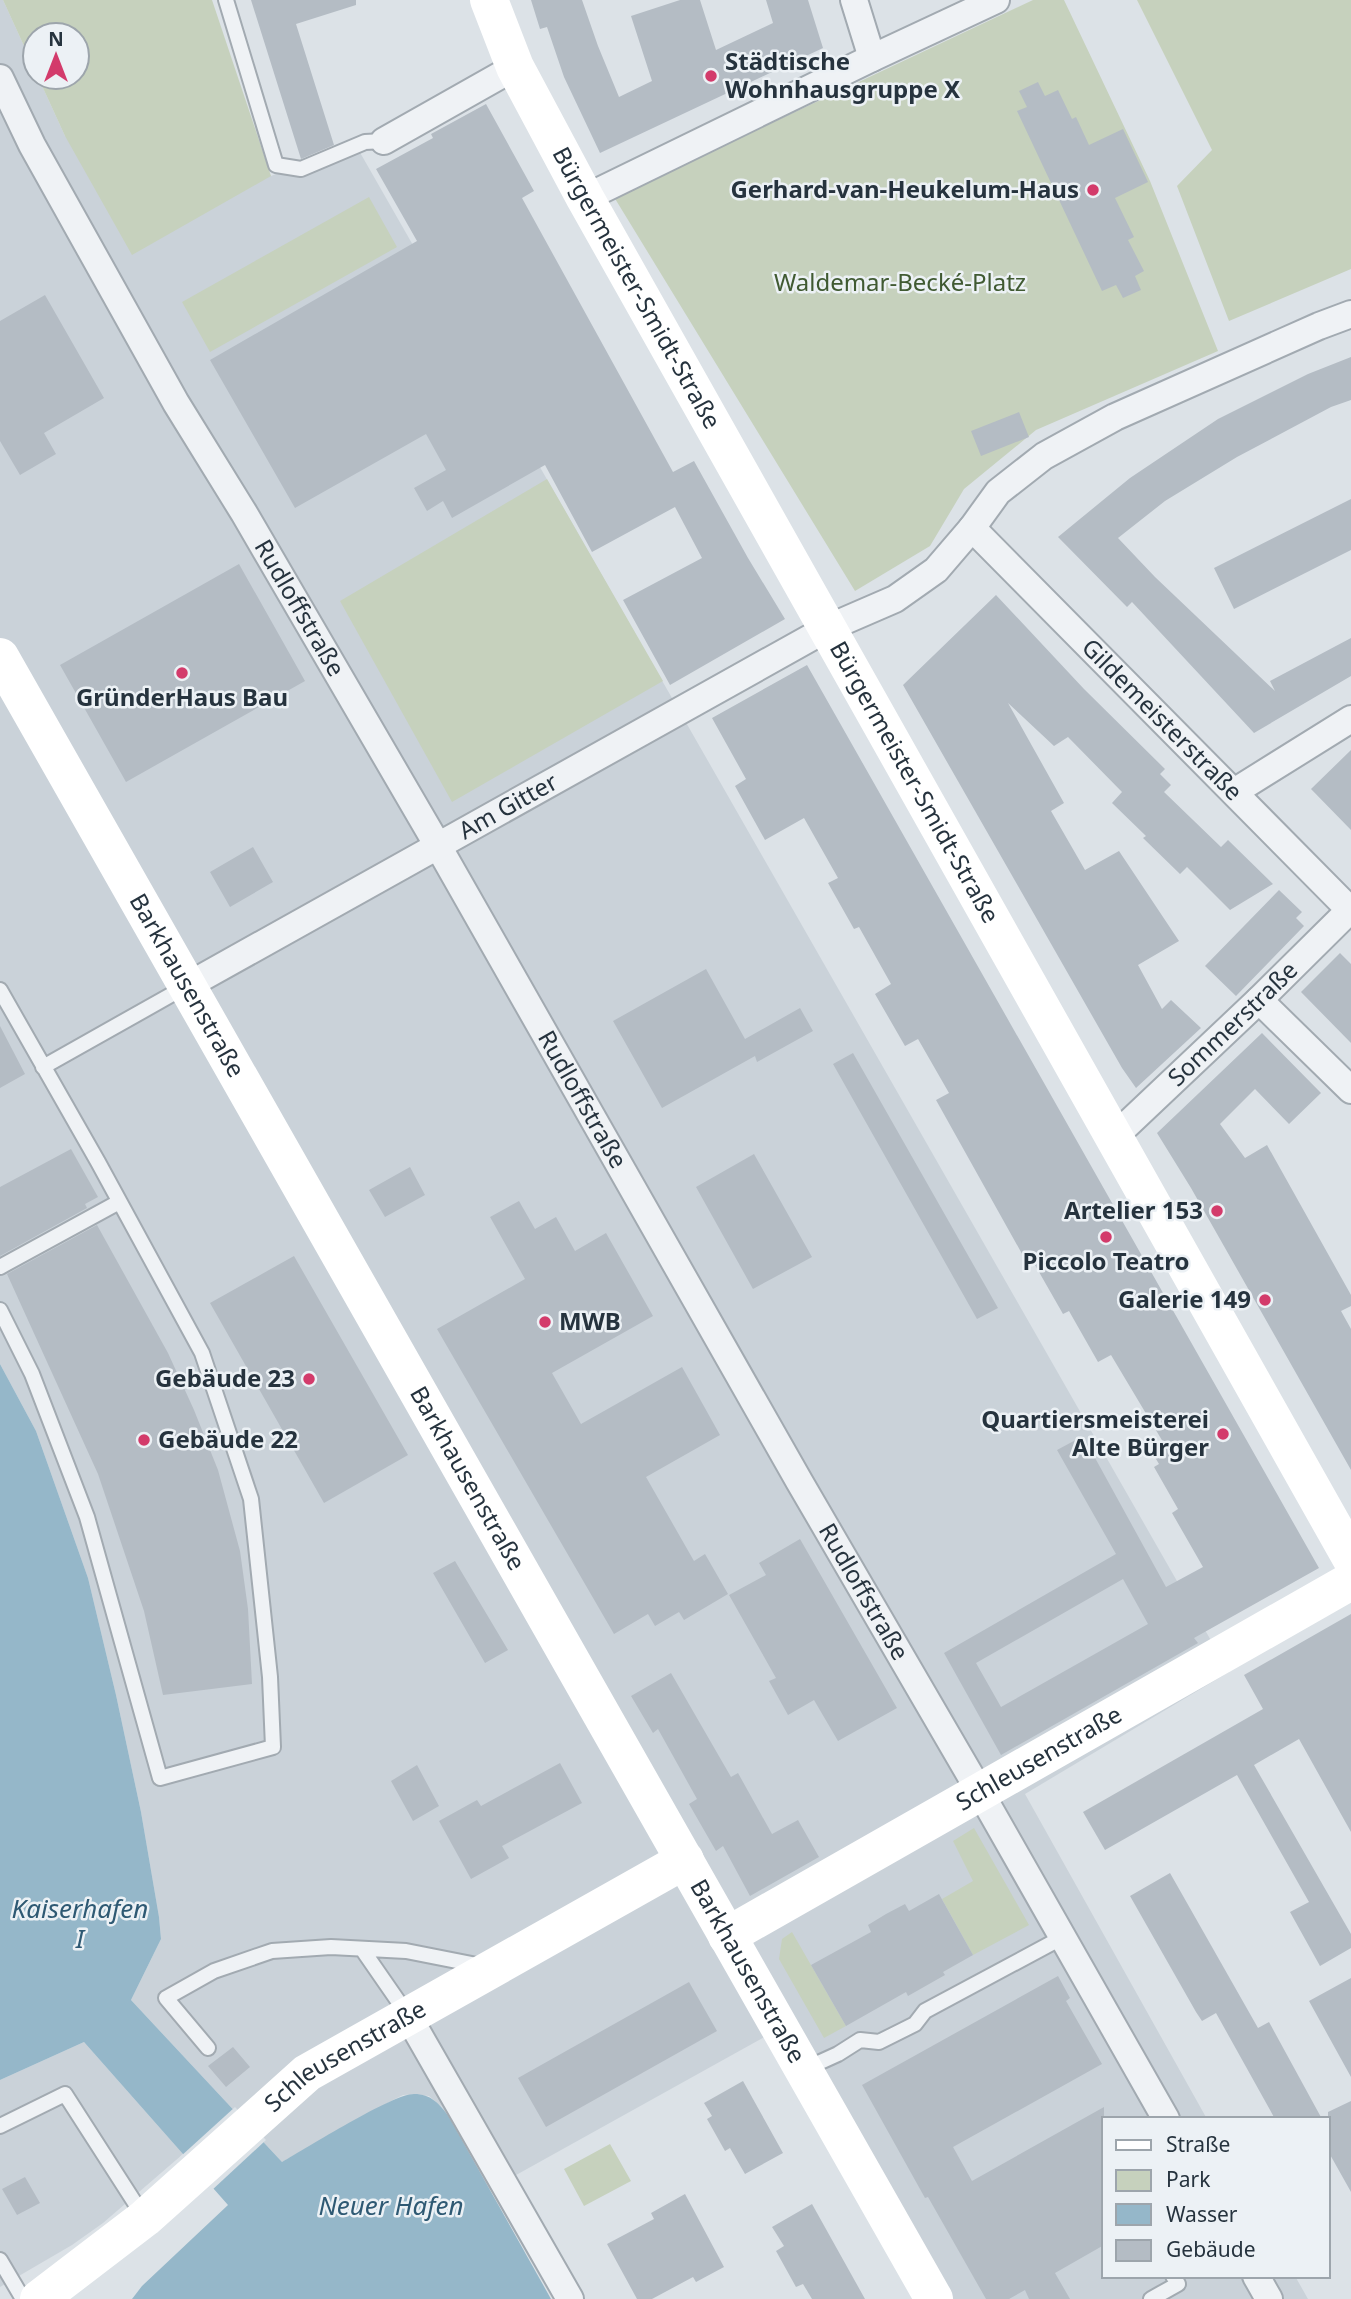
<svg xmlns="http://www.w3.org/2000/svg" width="1351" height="2299" viewBox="0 0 1351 2299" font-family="'Noto Sans',sans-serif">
	<rect width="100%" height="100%" fill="#dce2e7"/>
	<path fill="#cad2d9" d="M 0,0 L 3,0 L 35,70 L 35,77 L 38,77 L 65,136 L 271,176 L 354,142 L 1229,1672 L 1025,1794 L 1207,2119 L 1104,2119 L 1104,2276 L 1295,2276 L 1308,2299 L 949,2299 L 795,2020 L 489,2190 L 442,2107 L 429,2096 L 415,2094 L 403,2095 L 393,2100 L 282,2162 L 131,2000 L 161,1939 L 159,1917 L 141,1812 L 116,1695 L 88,1578 L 36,1431 L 0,1364 Z
		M 84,2042 L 183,2154 L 103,2223 L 72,2245 L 0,2287 L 0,2080 Z"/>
	<path fill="#c6d1bd" d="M 3,0 L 212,0 L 271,176 L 132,255 L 65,136 L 38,77 L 77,77 L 77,35 L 35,35 L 35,70 Z
		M 1033,0 L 1064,0 L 1150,181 L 1218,351 L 1036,430 L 964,489 L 930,546 L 855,591 L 614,197 Z
		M 1137,0 L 1351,0 L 1351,269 L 1229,321 L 1177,186 L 1212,150 Z
		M 369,197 L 397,247 L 210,352 L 182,302 Z
		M 547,479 L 663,681 L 452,802 L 340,601 Z
		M 974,1828 L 1029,1925 L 973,1955 L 942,1899 L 973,1881 L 953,1841 Z
		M 792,1932 L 846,2026 L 824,2038 L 779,1959 L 782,1939 Z
		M 610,2144 L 631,2181 L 584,2206 L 564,2169 Z"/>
	<path fill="#95b7c9" d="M 0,1364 L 36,1431 L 88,1578 L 116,1695 L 141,1812 L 159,1917 L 161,1939 L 131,2000 L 282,2162 C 307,2148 392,2094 414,2094 C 431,2094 440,2104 449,2117 L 551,2299 L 132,2299 L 142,2286 L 228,2205 L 84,2042 L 0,2080 Z"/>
	<path fill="#dce2e7" d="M 235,2107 L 266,2140 L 211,2191 L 180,2157 Z"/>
	<path fill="#b4bcc4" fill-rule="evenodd" d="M 251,0 L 356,0 L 356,5 L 296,24 L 334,145 L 301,159 Z
		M 531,0 L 582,0 L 598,46 L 619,97 L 652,81 L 631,16 L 680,0 L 700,0 L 716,50 L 773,23 L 766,0 L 808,0 L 823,48 L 600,153 L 564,77 L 547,27 L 540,29 Z
		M 1038,82 L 1045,96 L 1058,90 L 1072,119 L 1076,117 L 1089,145 L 1123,129 L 1148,182 L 1115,198 L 1134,237 L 1128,240 L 1144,271 L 1135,276 L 1141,290 L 1123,298 L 1116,285 L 1102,291 L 1017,111 L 1027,107 L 1019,91 Z
		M 486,104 L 534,191 L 522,198 L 673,472 L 694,461 L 748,558 L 785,619 L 670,685 L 623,600 L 702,558 L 675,507 L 592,552 L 545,465 L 452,518 L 443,501 L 427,511 L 414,488 L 446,470 L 426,434 L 295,508 L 210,360 L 417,241 L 376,169 L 433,138 L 431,134 Z
		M 45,295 L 104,398 L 44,433 L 56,454 L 20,475 L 0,441 L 0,321 Z
		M 1351,357 L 1351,400 L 1331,407 L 1237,457 L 1165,501 L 1118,538 L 1155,577 L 1275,691 L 1270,681 L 1351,638 L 1351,676 L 1254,733 L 1132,602 L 1127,607 L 1058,537 L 1130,478 L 1218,419 L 1308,374 Z
		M 1019,412 L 1029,437 L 981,456 L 971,431 Z
		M 1351,499 L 1351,550 L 1234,609 L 1214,568 Z
		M 239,564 L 305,681 L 126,782 L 60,665 Z
		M 996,595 L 1084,689 L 1165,769 L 1160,774 L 1171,785 L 1164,792 L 1221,847 L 1228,840 L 1273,884 L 1230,910 L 1187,867 L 1180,874 L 1143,838 L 1146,836 L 1112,803 L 1122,792 L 1068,737 L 1054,746 L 1008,703 L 1064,803 L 1051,811 L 1085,870 L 1119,851 L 1179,941 L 1138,965 L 1162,1009 L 1171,1000 L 1201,1028 L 1136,1088 L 1122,1068 L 903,685 Z
		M 807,665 L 1319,1568 L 1194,1638 L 1198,1643 L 1001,1755 L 944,1653 L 1116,1554 L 1057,1450 L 1083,1436 L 1166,1587 L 1203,1567 L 1172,1513 L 1178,1509 L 1154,1467 L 1159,1464 L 1153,1454 L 1166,1447 L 1111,1355 L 1098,1362 L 1069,1311 L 1063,1314 L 1031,1258 L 1026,1261 L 936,1100 L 949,1093 L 918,1039 L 905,1046 L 875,994 L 891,984 L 859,927 L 854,929 L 828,883 L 838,878 L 804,818 L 765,840 L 735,786 L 746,779 L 712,718 ZM 1123,1579 L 1148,1624 L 1001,1707 L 976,1663 Z
		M 1351,750 L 1351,830 L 1311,789 Z
		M 253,847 L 273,882 L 230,907 L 210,872 Z
		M 1279,890 L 1302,912 L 1296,918 L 1304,926 L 1236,996 L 1205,966 Z
		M 1340,953 L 1351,964 L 1351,1043 L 1301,992 Z
		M 706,969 L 745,1039 L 800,1008 L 813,1031 L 757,1062 L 755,1056 L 662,1108 L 613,1021 Z
		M 0,1026 L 25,1074 L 0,1088 Z
		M 1262,1033 L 1321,1093 L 1289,1124 L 1255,1089 L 1220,1124 L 1245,1158 L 1267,1145 L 1351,1295 L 1351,1306 L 1341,1311 L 1351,1329 L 1351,1470 L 1191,1188 L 1157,1133 Z
		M 853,1053 L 998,1308 L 977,1319 L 833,1064 Z
		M 71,1149 L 98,1197 L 85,1204 L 87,1208 L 0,1256 L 0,1187 Z
		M 754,1154 L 812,1257 L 753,1289 L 696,1187 Z
		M 410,1167 L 425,1195 L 385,1217 L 369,1190 Z
		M 519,1201 L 535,1229 L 556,1217 L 575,1251 L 606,1233 L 653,1316 L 552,1373 L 581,1424 L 682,1367 L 720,1435 L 646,1477 L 694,1561 L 705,1554 L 728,1594 L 684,1620 L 679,1612 L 655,1626 L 648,1614 L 614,1634 L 437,1329 L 525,1279 L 490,1217 Z
		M 97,1225 L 168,1353 L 194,1410 L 218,1470 L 240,1551 L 248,1609 L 252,1684 L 163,1695 L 144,1611 L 98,1474 L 7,1274 Z
		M 294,1256 L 408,1455 L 324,1503 L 210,1303 Z
		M 800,1539 L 897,1708 L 838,1741 L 814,1700 L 788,1715 L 769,1681 L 776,1678 L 729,1595 L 766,1575 L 759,1563 Z
		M 455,1561 L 508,1650 L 485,1663 L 433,1573 Z
		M 1351,1614 L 1351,1832 L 1299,1739 L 1254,1765 L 1351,1934 L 1351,1948 L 1320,1966 L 1290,1912 L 1309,1902 L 1237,1775 L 1105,1850 L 1083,1812 L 1263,1709 L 1244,1675 Z
		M 671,1673 L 731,1777 L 738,1773 L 772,1834 L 798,1820 L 819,1857 L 750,1896 L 723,1846 L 716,1851 L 689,1804 L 697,1799 L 658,1729 L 653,1733 L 631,1696 Z
		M 560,1763 L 582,1803 L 502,1846 L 509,1858 L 471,1879 L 439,1821 L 477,1800 L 481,1806 Z
		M 417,1765 L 439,1806 L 413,1821 L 391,1781 Z
		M 1170,1873 L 1258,2028 L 1269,2022 L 1322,2119 L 1275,2119 L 1216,2013 L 1202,2021 L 1196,2012 L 1130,1896 Z
		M 939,1894 L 973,1955 L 943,1972 L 945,1975 L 908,1996 L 906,1992 L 846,2026 L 811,1965 L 871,1932 L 868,1925 L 886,1914 L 905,1904 L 909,1911 Z
		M 1058,1976 L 1070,1998 L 1066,2001 L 1102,2064 L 953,2147 L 972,2181 L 1104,2107 L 1104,2245 L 1055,2273 L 1070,2299 L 1029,2299 L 1025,2290 L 1009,2299 L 986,2299 L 928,2197 L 925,2198 L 862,2085 Z
		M 1351,1978 L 1351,2077 L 1309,2001 Z
		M 689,1982 L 717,2031 L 546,2127 L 518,2078 Z
		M 233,2047 L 250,2067 L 226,2087 L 208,2066 Z
		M 743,2081 L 783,2153 L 745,2174 L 730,2148 L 725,2151 L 707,2119 L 712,2116 L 704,2103 Z
		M 1351,2101 L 1351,2192 L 1328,2151 L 1328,2112 Z
		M 25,2177 L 40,2203 L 17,2215 L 2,2189 Z
		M 685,2194 L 724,2267 L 696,2282 L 693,2277 L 652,2299 L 637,2299 L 607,2244 L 654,2219 L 651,2213 Z
		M 812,2204 L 865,2299 L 812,2299 L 803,2284 L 796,2287 L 776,2251 L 784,2246 L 772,2227 Z"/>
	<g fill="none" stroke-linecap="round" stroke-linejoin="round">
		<g stroke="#a2aab1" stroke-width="18">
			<path id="lane" d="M 226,0 L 276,165 L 301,169 L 365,142 L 384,141
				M 0,990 L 98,1162 L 202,1353 L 251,1499 L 270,1677 L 273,1747 L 160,1778 L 87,1517 L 32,1374 L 0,1310
				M 43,1067 L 185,987
				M 0,1267 L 119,1202
				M 362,1949 L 407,2014
				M 208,2048 L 166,1998 L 214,1971 L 272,1951 L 331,1947 L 406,1951 L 482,1966
				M 805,2069 L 838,2054 L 860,2040 L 879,2042 L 915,2024 L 925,2011 L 1063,1937
				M 0,2126 L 65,2094 L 144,2217
				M 0,2260 L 23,2299
				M 1151,2299 L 1178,2284 L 1173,2276"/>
		</g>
		<g stroke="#a2aab1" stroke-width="30">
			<g id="street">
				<path d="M 854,0 L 872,58"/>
				<path id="s1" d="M 0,78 L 32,145 L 176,403 L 244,513 L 438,846 L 799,1481 L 980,1792 L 1166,2119"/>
				<path d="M 384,141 L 515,67"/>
				<path d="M 585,198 L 872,58 L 996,0"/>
				<path id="s2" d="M 972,528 L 1351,911"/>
				<path d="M 1234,792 L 1351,719"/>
				<path id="s3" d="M 187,986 L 828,628 L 895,599 L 936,570 L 972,528 L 998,492 L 1044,456 L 1115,417 L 1319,326 L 1351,314"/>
				<path d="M 1259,1000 L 1351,1090"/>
				<path id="s4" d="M 1114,1137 L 1259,1000 L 1350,910"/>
				<path d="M 408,2016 L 570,2299"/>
				<path d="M 1256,2276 L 1269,2299"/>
			</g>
		</g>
		<use href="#lane" stroke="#eff2f5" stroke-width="14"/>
		<use href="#street" stroke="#eff2f5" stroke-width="26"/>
		<g stroke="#fff" stroke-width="38">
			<path id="s5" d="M 489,0 L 515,67 L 585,198 L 1351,1558"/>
			<path id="s6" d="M 0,657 L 934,2299"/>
			<path id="s7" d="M 727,1936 L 1351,1581"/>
			<path id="s8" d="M 39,2299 L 145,2218 L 307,2073 L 685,1860"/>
		</g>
	</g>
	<g fill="#d33b6b" stroke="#ecf1f5" stroke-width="2.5">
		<circle cx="711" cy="76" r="7"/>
		<circle cx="1093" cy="190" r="7"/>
		<circle cx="182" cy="673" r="7"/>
		<circle cx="1217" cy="1211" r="7"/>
		<circle cx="1106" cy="1237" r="7"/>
		<circle cx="1265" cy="1300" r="7"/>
		<circle cx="545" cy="1322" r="7"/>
		<circle cx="309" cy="1379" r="7"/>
		<circle cx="1223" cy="1434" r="7"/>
		<circle cx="144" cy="1440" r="7"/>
	</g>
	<g text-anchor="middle" stroke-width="5" stroke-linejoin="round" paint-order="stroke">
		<g font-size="24" font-weight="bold" fill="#26333e" stroke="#ecf1f5" text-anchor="end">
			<text x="725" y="70" text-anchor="start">Städtische<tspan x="725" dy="28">Wohnhausgruppe X</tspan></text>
			<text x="1079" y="198">Gerhard-van-Heukelum-Haus</text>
			<text x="182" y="706" text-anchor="middle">GründerHaus Bau</text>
			<text x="1203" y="1219">Artelier 153</text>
			<text x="1106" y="1270" text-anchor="middle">Piccolo Teatro</text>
			<text x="1251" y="1308">Galerie 149</text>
			<text x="559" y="1330" text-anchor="start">MWB</text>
			<text x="295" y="1387">Gebäude 23</text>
			<text x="1209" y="1428">Quartiersmeisterei<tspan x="1209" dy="28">Alte Bürger</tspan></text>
			<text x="158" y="1448" text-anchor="start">Gebäude 22</text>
		</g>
		<g font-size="24" fill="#405a32" stroke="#ecf1f5">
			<text x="900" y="291">Waldemar-Becké-Platz</text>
		</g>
		<g font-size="24" fill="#26333e" stroke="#ecf1f5">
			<text dy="8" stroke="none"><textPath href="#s5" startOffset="324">Bürgermeister-Smidt-Straße</textPath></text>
			<text dy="8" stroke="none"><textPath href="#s1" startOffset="609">Rudloffstraße</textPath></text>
			<text dy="8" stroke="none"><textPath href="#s2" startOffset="270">Gildemeisterstraße</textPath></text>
			<text dy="8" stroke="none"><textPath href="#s5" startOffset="891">Bürgermeister-Smidt-Straße</textPath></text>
			<text dy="8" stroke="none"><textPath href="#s3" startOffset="368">Am Gitter</textPath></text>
			<text dy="8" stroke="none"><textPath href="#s6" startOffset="378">Barkhausenstraße</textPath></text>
			<text dy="8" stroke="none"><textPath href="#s4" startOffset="164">Sommerstraße</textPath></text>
			<text dy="8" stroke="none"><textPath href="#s1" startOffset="1176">Rudloffstraße</textPath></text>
			<text dy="8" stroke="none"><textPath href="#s6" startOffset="945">Barkhausenstraße</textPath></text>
			<text dy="8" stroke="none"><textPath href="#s1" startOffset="1743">Rudloffstraße</textPath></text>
			<text dy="8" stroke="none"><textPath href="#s7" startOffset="359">Schleusenstraße</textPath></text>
			<text dy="8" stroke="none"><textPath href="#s6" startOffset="1512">Barkhausenstraße</textPath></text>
			<text dy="8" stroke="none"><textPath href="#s8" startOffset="392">Schleusenstraße</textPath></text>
		</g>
		<g font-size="26" font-style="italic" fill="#2e5973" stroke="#ecf1f5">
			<text x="80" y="1918">Kaiserhafen<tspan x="80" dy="30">I</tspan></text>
			<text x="391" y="2215">Neuer Hafen</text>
		</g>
	</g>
	<rect x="1102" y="2117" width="228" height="161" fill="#ecf1f5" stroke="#9da5ac" stroke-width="2"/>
	<rect x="1116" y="2140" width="35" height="10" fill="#ffffff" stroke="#9da5ac" stroke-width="2"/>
	<text x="1166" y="2152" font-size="21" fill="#26333e">Straße</text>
	<rect x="1116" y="2170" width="35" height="21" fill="#c6d1bd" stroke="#9da5ac" stroke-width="2"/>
	<text x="1166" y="2187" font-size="21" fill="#26333e">Park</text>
	<rect x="1116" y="2204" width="35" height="21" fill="#95b7c9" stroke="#9da5ac" stroke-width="2"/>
	<text x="1166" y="2222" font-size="21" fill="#26333e">Wasser</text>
	<rect x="1116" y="2240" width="35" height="21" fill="#b4bcc4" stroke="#9da5ac" stroke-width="2"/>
	<text x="1166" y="2257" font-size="21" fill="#26333e">Gebäude</text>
	<g transform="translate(56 56)"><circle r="33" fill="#ecf1f5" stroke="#9da5ac" stroke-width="2"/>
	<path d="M0-5L12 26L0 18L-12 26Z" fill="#d33b6b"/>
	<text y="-10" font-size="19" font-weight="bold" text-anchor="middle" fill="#26333e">N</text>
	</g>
</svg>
